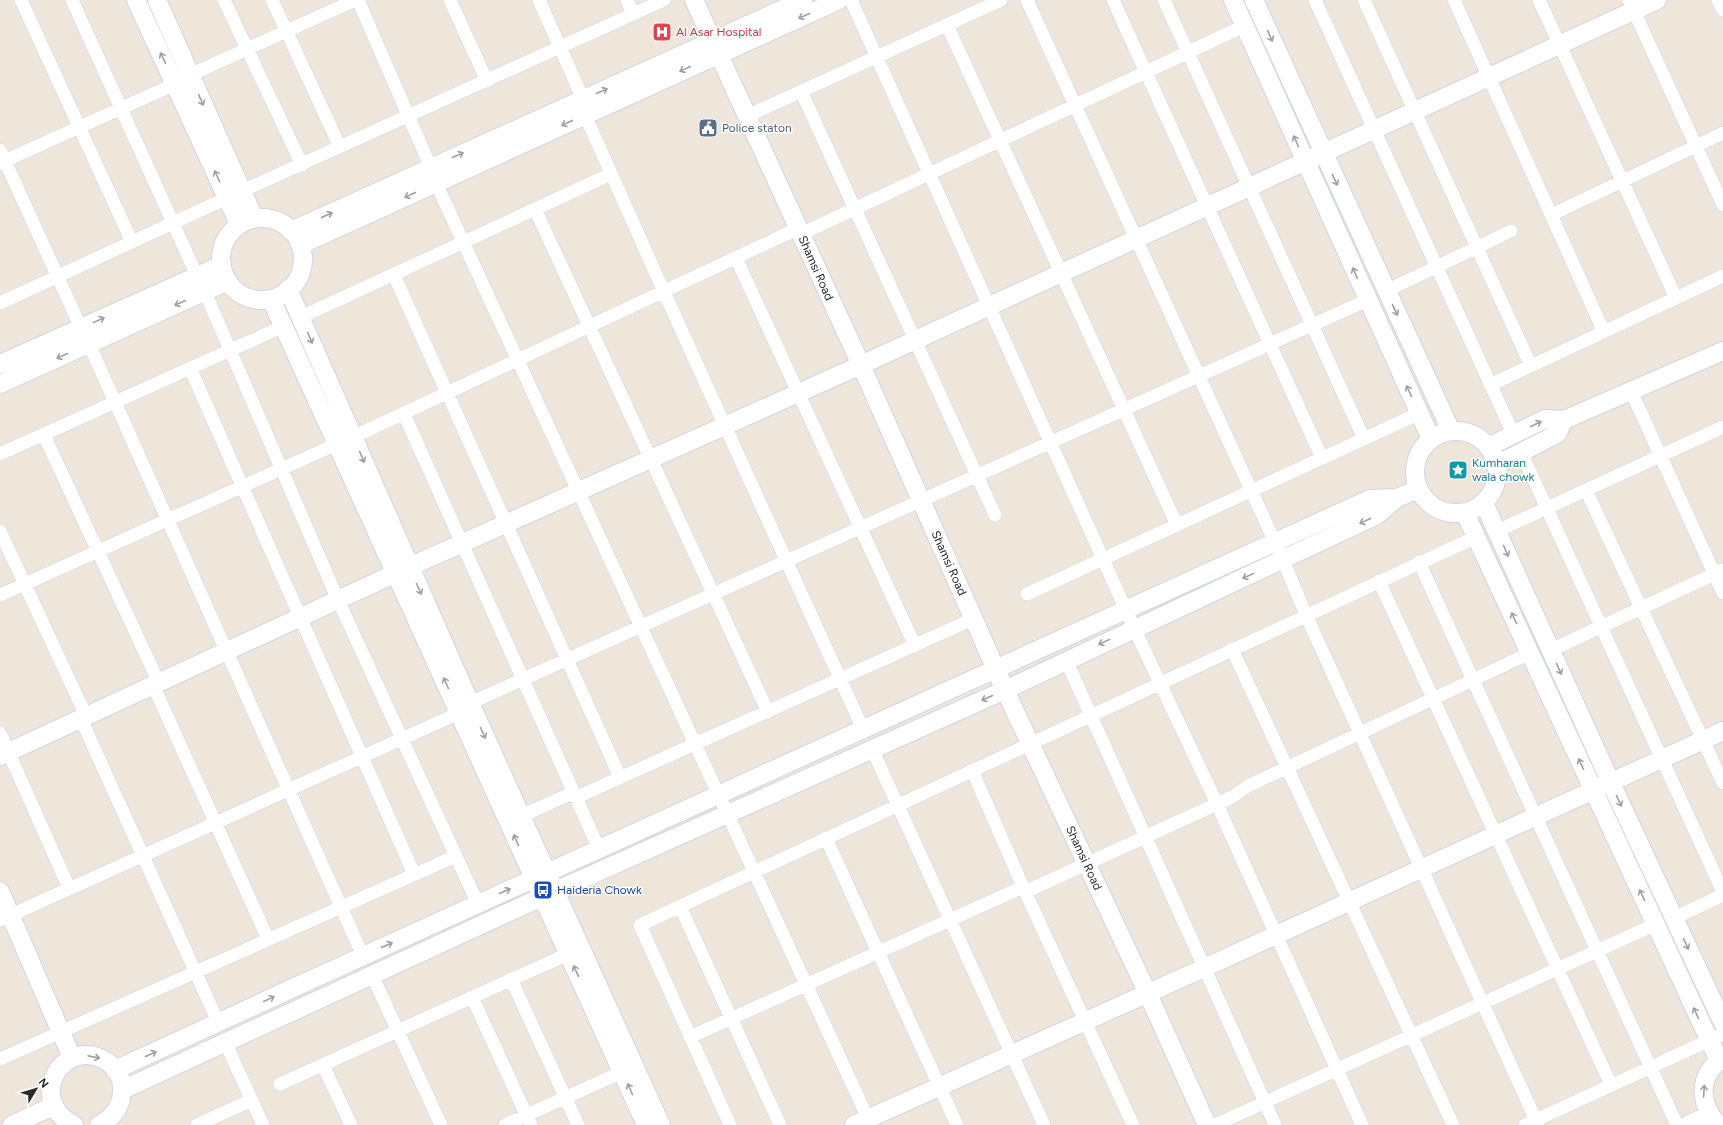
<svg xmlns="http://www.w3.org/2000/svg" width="1723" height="1125" viewBox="0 0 1723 1125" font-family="Figtree,sans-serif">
	<rect width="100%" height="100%" fill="#eee5db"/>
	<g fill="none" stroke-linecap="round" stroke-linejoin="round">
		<g stroke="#d0d5e5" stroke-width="14">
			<path id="street" d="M 21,0 L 132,242
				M 72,0 L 197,276
				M 224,0 L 302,165
				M 272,0 L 340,147
				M 358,0 L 431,168
				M 450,0 L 487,81
				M 539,0 L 583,99
				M 627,0 L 633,14
				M 851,0 L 1134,628 L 1217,804 L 1362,1125
				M 1027,0 L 1283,560 L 1306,615 L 1538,1125
				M 1113,0 L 1322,458
				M 1164,0 L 1364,439
				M 1315,0 L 1514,436
				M 1364,0 L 1531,366
				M 1454,0 L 1604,332
				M 1539,0 L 1676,298
				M 1629,0 L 1723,205
				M 1718,0 L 1723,10
				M 947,25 L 1177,525
				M 190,75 L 355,0
				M 801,91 L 995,515
				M 585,115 L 664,292 L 863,729
				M 747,116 L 1001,0
				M 0,150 L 81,328
				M 0,163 L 175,84
				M 436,183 L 871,1125
				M 242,191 L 664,0
				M 535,209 L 768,712
				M 1551,215 L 1723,133
				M 801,234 L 1244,26
				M 736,258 L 915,646
				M 394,275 L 620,777
				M 1386,291 L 1511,231
				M 205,292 L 338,600 L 478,904
				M 0,303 L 227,198
				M 301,317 L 611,174
				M 89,344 L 363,956
				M 190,368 L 414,874
				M 1490,385 L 1723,276
				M 1631,391 L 1723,593
				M 404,414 L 599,849
				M 44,435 L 159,683
				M 353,437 L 799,228
				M 1521,452 L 1723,892
				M 0,454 L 284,326
				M 1586,490 L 1723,783
				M 0,531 L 86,716
				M 1497,531 L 1723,427
				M 1419,562 L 1677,1125
				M 1379,581 L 1611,1085
				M 1027,594 L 1420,413
				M 0,595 L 337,444
				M 1232,649 L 1453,1125
				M 1551,650 L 1723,570
				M 1066,660 L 1275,1125
				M 153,685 L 268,939
				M 470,703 L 1368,300
				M 81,719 L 218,1022
				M 0,733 L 69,888
				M 872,749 L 1044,1125
				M 972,770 L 1023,887 L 1133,1125
				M 521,816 L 568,795 L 577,797 L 973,619
				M 826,838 L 957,1125
				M 1025,892 L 1232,797 L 1248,786 L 1530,653
				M 680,906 L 780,1125
				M 1674,918 L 1723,895
				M 0,920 L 459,713
				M 372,975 L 441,1125
				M 511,979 L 578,1125
				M 472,997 L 531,1125
				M 690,1037 L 1023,887
				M 225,1042 L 263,1125
				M 0,1059 L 456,856
				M 323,1065 L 351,1125
				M 280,1084 L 568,954
				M 197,1125 L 252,1100
				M 505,1125 L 622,1072
				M 730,1125 L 640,925 L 1476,537
				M 1215,1125 L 1656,924
				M 1525,1125 L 1723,1034"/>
		</g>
		<g stroke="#d0d5e5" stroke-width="20">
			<path id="secondary" d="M 136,0 L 239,224
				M 157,0 L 254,218
				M 694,0 L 861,365 L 1005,690 L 1148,994 L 1207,1125
				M 1233,0 L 1431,439
				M 1254,0 L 1451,431
				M221 259a41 41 0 1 1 82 0a41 41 0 1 1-82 0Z
				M 291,231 L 803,0
				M 300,245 L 839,0
				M 288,289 L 470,703 L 661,1125
				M 271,299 L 646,1125
				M 0,364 L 222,265
				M 0,384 L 228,281
				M1415 472a41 41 0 1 1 82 0a41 41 0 1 1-82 0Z
				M 1488,447 L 1545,419 L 1564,420 L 1723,351
				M 1496,465 L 1557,434 L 1564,420
				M 1484,503 L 1611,783 L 1723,1023
				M 1465,513 L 1719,1061
				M 0,756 L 409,567 L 861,365 L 1657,0
				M 0,891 L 72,1058
				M 115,1070 L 293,988 L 1370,499 L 1397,498
				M 122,1090 L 542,897 L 1005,690 L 1377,515 L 1397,498 L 1418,489
				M 12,1125 L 53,1106
				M 74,1125 C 23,1099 66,1032 109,1063 C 118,1070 123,1081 122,1092 C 121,1108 113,1118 99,1125
				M 854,1125 L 1204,968 L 1723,731
				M 1688,1125 L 1709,1115
				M 1718,1125 C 1699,1104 1697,1075 1723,1058"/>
		</g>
		<use href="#street" stroke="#fff" stroke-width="13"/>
		<use href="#secondary" stroke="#fff" stroke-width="18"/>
	</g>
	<defs><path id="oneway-shaft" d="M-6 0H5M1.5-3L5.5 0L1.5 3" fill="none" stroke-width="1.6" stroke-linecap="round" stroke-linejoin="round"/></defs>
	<g stroke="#9f9f9f">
		<use href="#oneway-shaft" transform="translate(804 16) rotate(156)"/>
		<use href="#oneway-shaft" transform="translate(1270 36) rotate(66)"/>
		<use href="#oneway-shaft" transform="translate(163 58) rotate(-115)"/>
		<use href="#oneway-shaft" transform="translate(685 69) rotate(155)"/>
		<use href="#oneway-shaft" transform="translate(602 91) rotate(-24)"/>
		<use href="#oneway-shaft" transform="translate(201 100) rotate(66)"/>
		<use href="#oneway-shaft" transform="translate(567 123) rotate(155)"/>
		<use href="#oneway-shaft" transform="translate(1296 141) rotate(-114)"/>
		<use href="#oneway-shaft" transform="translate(458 155) rotate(-24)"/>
		<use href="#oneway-shaft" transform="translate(217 176) rotate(-115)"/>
		<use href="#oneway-shaft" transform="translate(1335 180) rotate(65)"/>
		<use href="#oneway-shaft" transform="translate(410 195) rotate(155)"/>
		<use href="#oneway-shaft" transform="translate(327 215) rotate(-24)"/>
		<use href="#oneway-shaft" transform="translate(1355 273) rotate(-114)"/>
		<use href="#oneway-shaft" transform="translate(180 303) rotate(156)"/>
		<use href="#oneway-shaft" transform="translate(1395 310) rotate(65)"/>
		<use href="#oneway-shaft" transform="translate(99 320) rotate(-24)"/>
		<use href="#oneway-shaft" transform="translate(310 338) rotate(67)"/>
		<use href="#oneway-shaft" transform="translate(62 356) rotate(156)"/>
		<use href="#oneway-shaft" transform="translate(1409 391) rotate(-115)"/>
		<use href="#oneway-shaft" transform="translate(1536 424) rotate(-27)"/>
		<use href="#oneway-shaft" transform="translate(362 457) rotate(67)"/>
		<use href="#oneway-shaft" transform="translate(1365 521) rotate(155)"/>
		<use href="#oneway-shaft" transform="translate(1506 551) rotate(66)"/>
		<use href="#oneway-shaft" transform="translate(1248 576) rotate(155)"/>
		<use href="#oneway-shaft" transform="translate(419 589) rotate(66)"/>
		<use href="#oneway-shaft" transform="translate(1514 618) rotate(-115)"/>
		<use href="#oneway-shaft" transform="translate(1104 642) rotate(155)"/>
		<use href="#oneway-shaft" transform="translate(1559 669) rotate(66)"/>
		<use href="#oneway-shaft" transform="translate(446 683) rotate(-114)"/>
		<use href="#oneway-shaft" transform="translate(987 698) rotate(156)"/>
		<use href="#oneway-shaft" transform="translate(483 733) rotate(66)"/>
		<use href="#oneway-shaft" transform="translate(1581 764) rotate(-115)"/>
		<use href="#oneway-shaft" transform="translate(1619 801) rotate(65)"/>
		<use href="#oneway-shaft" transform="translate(516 840) rotate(-114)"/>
		<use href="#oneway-shaft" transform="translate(505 891) rotate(-24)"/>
		<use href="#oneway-shaft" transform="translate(1642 895) rotate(-115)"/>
		<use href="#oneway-shaft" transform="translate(1686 944) rotate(65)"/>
		<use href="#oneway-shaft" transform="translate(387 945) rotate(-24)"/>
		<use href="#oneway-shaft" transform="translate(576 971) rotate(-115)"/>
		<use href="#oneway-shaft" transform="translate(269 999) rotate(-25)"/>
		<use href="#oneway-shaft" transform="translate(1696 1013) rotate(-115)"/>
		<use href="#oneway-shaft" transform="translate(151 1054) rotate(-25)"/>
		<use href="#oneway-shaft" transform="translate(94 1057) rotate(11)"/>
		<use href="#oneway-shaft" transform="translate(630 1089) rotate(-114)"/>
		<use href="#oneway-shaft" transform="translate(1704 1091) rotate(-86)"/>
	</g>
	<defs>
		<g id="hospital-square" transform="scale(1)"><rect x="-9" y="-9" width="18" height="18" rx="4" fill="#e0444e" stroke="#fff"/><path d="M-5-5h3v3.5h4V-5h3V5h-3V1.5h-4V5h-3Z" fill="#fff"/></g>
		<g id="civic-square" transform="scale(1)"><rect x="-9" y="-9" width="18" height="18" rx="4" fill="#5c6f8a" stroke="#fff"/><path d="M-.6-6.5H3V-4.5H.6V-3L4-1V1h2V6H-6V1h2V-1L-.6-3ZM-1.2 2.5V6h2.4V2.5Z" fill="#fff"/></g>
		<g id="sight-square" transform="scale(1)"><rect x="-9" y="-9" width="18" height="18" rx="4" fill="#0f9aa8" stroke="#fff"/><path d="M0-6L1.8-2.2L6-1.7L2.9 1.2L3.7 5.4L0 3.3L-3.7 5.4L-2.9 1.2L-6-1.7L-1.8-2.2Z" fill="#fff"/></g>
		<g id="bus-square" transform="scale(1)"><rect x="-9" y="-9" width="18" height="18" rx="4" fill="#1a4fb4" stroke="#fff"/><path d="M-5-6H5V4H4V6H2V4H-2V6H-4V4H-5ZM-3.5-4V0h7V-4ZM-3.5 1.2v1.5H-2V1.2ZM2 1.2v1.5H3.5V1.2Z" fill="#fff"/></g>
	</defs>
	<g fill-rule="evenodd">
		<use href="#hospital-square" x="662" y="32"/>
		<use href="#civic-square" x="708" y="128"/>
		<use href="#sight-square" x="1458" y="470"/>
		<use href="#bus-square" x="543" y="890"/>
	</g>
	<g text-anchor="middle" stroke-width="3" stroke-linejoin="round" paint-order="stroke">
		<g font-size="12" fill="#be3a42" stroke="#fff" text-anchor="start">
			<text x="676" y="36">Al Asar Hospital</text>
		</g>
		<g font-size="12" fill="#4e5e75" stroke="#fff" text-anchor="start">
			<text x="722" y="132">Police staton</text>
		</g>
		<g font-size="12" fill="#2a2a2a" stroke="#fff">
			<text transform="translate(816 268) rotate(66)" y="4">Shamsi Road</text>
			<text transform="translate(949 563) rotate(66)" y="4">Shamsi Road</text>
			<text transform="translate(1084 858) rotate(65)" y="4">Shamsi Road</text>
		</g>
		<g font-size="12" fill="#0d838f" stroke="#fff" text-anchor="start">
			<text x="1472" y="467">Kumharan<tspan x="1472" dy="14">wala chowk</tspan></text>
		</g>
		<g font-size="12" fill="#164399" stroke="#fff" text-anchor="start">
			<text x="557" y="894">Haideria Chowk</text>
		</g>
	</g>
	<g transform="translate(36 1089) rotate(52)" stroke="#ffffff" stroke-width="3" paint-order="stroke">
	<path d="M0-3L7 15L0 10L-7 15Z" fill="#2a2a2a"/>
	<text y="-6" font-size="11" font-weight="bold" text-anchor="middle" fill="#2a2a2a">N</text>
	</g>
</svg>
